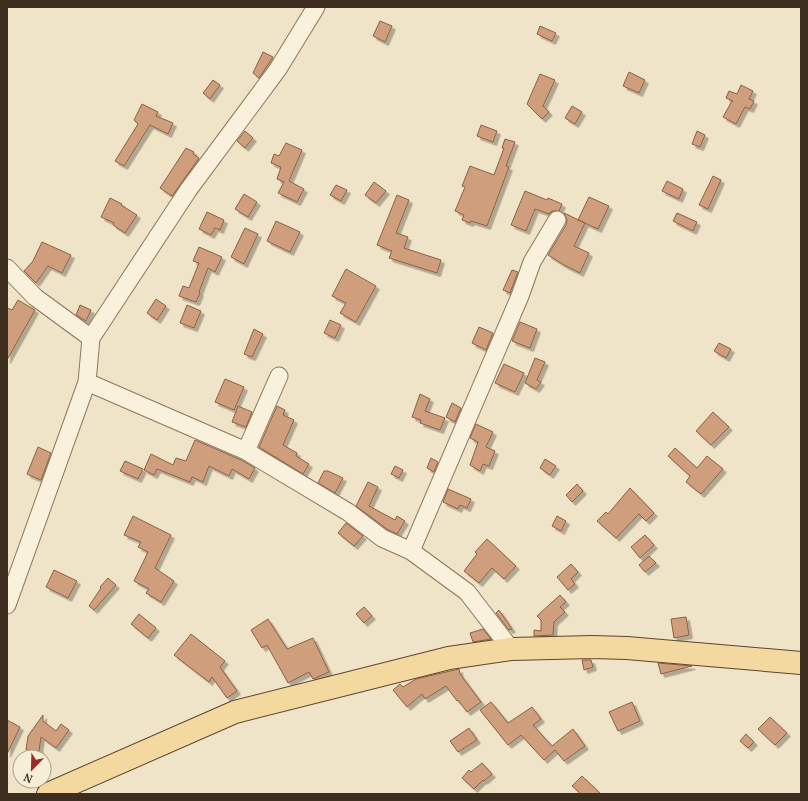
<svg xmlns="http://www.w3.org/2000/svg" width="808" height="801" viewBox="0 0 808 801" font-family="'PT Serif',serif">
	<defs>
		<filter id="shadow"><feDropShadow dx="3.5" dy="3.5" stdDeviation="0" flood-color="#0004"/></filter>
	</defs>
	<rect width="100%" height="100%" fill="#f0e4c8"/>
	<path fill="#cf9f7d" stroke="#8d5f41" filter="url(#shadow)" d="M 380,21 L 392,26 L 385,42 L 373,36 Z
		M 540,26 L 556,33 L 552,41 L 537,34 Z
		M 263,52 L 273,57 L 259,78 L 253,73 Z
		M 629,72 L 645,80 L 639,93 L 623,86 Z
		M 540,74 L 555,80 L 543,106 L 549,112 L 542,119 L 527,104 Z
		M 213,80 L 220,85 L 210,99 L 203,93 Z
		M 741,85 L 753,91 L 749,99 L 754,101 L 750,109 L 745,107 L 736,124 L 723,117 L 732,101 L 733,101 L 726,98 L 729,91 L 737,94 Z
		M 142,104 L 158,112 L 156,116 L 173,123 L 168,134 L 150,125 L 124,166 L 115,161 L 138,124 L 134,120 Z
		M 572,106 L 582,112 L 575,124 L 565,118 Z
		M 481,125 L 497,131 L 493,142 L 477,136 Z
		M 245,131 L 253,138 L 245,148 L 237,141 Z
		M 697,131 L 705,135 L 700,147 L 692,144 Z
		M 505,139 L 515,142 L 506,166 L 509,167 L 487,226 L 471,221 L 470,223 L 462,220 L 464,215 L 455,211 L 465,187 L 462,186 L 470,166 L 494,175 L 504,148 L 502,148 Z
		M 286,143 L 302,150 L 289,181 L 304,189 L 297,202 L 278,193 L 284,182 L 277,179 L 281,167 L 271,163 L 274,154 L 279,156 Z
		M 186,148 L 194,152 L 193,154 L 199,158 L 172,196 L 160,188 Z
		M 713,176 L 721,180 L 708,209 L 699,205 Z
		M 667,181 L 683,189 L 679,199 L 662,191 Z
		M 374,182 L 386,191 L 376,203 L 365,195 Z
		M 336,185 L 347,190 L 341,201 L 330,195 Z
		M 525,191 L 547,200 L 548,198 L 562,204 L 559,211 L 552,211 L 549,214 L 535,209 L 526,231 L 511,225 Z
		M 244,194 L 257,202 L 248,217 L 235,209 Z
		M 397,195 L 409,200 L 396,233 L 408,237 L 404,248 L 441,260 L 437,273 L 389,258 L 392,251 L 377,245 Z
		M 589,197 L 609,206 L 598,229 L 578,220 Z
		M 110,198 L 122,204 L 121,205 L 137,215 L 125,233 L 113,225 L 114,223 L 101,217 Z
		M 207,212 L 224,220 L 220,230 L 215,228 L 211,235 L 199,229 Z
		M 564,213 L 585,223 L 574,246 L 589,253 L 580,273 L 564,265 L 548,255 L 566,225 L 567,220 Z
		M 677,213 L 697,222 L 693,231 L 673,221 Z
		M 276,221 L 300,232 L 290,252 L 267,241 Z
		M 245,228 L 258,234 L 244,264 L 231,257 Z
		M 42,242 L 71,255 L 62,273 L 48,266 L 36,283 L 24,271 L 33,261 Z
		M 199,247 L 222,257 L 215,272 L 208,268 L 199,292 L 200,293 L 196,302 L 179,296 L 183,286 L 189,288 L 199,263 L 193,261 Z
		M 346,269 L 376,286 L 356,322 L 340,313 L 346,303 L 332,296 Z
		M 512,270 L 518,272 L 510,293 L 503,290 Z
		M 156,299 L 166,306 L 157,320 L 147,313 Z
		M 18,300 L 35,310 L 7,360 L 7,308 L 12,310 Z
		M 80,305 L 91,310 L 86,321 L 76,315 Z
		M 187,305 L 201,311 L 194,328 L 180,323 Z
		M 330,320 L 341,325 L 335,338 L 324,333 Z
		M 520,322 L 537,329 L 530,348 L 512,341 Z
		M 479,327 L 493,333 L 486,350 L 472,343 Z
		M 254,329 L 263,334 L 252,357 L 244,354 Z
		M 719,343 L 731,349 L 726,358 L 714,351 Z
		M 535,358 L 545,362 L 537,380 L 541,382 L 536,389 L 525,383 Z
		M 504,364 L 524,373 L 515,392 L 495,383 Z
		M 225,379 L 244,387 L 234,410 L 215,402 Z
		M 420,394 L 430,399 L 425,411 L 445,418 L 440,430 L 420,423 L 421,420 L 412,417 Z
		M 452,403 L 461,408 L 455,422 L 446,417 Z
		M 238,406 L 252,412 L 246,427 L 232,422 Z
		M 277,406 L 285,410 L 283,415 L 294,420 L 283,445 L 297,453 L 296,456 L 309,464 L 303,474 L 259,447 Z
		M 713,412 L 729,427 L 711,445 L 696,431 Z
		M 476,424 L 493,432 L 486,447 L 495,451 L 489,466 L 483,464 L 480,471 L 470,465 L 478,442 L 470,438 Z
		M 195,440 L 241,460 L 255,468 L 249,479 L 232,469 L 229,476 L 209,466 L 203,482 L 192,477 L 190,482 L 157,469 L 154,475 L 144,470 L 151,454 L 173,465 L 176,458 L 186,461 Z
		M 38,447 L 51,453 L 41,480 L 27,474 Z
		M 675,448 L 697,468 L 707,456 L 723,469 L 701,494 L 686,482 L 690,476 L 668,456 Z
		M 431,458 L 438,462 L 434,472 L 427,468 Z
		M 545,459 L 556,466 L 550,475 L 540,468 Z
		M 125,461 L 143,469 L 138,479 L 120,471 Z
		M 395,466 L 403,470 L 399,478 L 391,474 Z
		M 324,471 L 328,471 L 343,478 L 335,493 L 318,483 Z
		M 368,482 L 378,487 L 369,506 L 395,520 L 397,516 L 405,521 L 397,534 L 387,529 L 356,506 Z
		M 577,484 L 583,491 L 572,502 L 566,495 Z
		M 630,488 L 654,513 L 646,521 L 639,514 L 616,538 L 597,521 L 606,512 L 608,514 Z
		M 448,489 L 471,499 L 467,508 L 460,505 L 458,509 L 443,502 Z
		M 133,516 L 171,535 L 155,568 L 174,581 L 161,602 L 146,593 L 149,589 L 134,581 L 148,552 L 138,547 L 141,542 L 124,535 Z
		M 557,516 L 566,521 L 561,531 L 552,526 Z
		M 346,523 L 363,536 L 354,546 L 338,533 Z
		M 645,535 L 654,545 L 640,558 L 631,547 Z
		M 487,539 L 516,566 L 504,579 L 492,568 L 479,583 L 464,571 L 477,554 L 475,552 Z
		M 649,556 L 656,563 L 645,572 L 639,565 Z
		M 571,564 L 578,572 L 571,579 L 575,584 L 568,590 L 557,577 Z
		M 54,570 L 77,581 L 68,598 L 46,587 Z
		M 108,578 L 116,585 L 94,610 L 89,606 L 101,588 L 100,587 Z
		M 560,595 L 566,602 L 560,607 L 565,612 L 554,622 L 553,635 L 534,636 L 534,630 L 541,631 L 541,620 L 537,616 Z
		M 364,607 L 372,616 L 364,623 L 356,614 Z
		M 499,610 L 512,629 L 509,630 L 496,613 Z
		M 139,614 L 156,628 L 148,638 L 131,624 Z
		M 686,617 L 689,635 L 674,638 L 671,619 Z
		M 268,619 L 287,649 L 313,638 L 329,672 L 313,679 L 309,672 L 288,683 L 267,645 L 262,648 L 251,630 Z
		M 483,629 L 491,639 L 473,642 L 470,633 Z
		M 191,634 L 225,661 L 220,667 L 237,691 L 227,698 L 212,677 L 209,682 L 174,655 Z
		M 582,660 L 591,660 L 593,667 L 584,670 Z
		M 658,663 L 692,666 L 661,674 Z
		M 459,669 L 460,674 L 481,702 L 467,712 L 458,700 L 457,701 L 446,686 L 425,699 L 422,694 L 407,707 L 393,690 L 400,684 L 403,687 L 416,679 Z
		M 491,702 L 508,723 L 532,707 L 541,719 L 533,725 L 552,746 L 573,729 L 585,746 L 564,761 L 555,750 L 544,760 L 521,735 L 508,745 L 480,710 Z
		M 632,702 L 640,721 L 618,731 L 609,712 Z
		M 43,715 L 43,721 L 56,731 L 61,724 L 69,730 L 56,748 L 41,737 L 39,751 L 26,750 L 28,736 Z
		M 770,717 L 787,733 L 775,745 L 758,729 Z
		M 7,720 L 20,727 L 7,754 Z
		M 469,728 L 477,740 L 458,752 L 450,741 Z
		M 746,734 L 754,742 L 748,748 L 740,741 Z
		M 482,763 L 492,774 L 484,781 L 483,780 L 474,789 L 462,778 L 469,770 L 471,772 Z
		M 582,776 L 601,794 L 581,794 L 572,786 Z"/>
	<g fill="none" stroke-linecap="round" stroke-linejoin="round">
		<g stroke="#8d765c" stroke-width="19">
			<path id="minor" d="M 7,268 L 35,297 L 91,338
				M 87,382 L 246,451 L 348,512 L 382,538 L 411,551 L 467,592 L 511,649
				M 246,451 L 279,376
				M 411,551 L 520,296 L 532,262 L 557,220
				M 7,605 L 87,382 L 91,338 L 189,189 L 278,69 L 316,7"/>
		</g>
		<g stroke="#5b4430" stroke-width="24">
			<path id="major" d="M 48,794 L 235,712 L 449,658 L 511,649 L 592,647 L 627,648 L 801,663"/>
		</g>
		<use href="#minor" stroke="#faf1dc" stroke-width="17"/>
		<use href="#major" stroke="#f3d9a0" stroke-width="22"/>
	</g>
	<rect width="808" height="801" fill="none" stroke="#3d2e20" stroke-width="16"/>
	<g transform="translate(32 769) rotate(203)"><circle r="19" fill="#f7eed8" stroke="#ada18e"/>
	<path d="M0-3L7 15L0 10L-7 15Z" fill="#9e2a2b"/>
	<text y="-6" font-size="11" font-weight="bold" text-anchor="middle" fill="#3d2e20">N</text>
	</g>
</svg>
